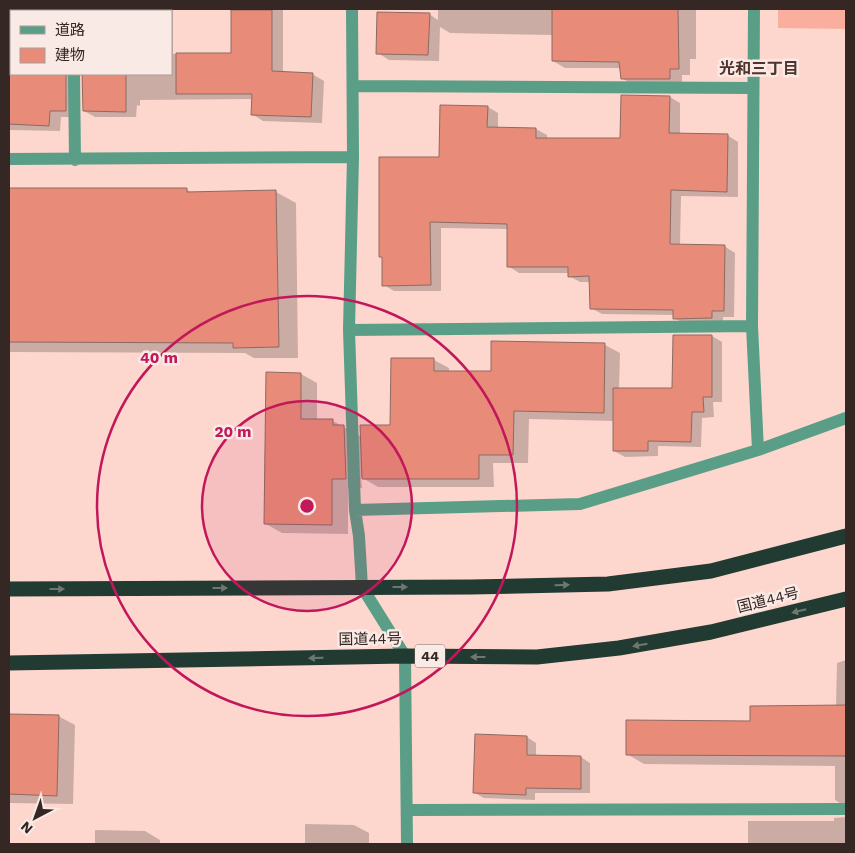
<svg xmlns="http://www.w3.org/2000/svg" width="855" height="853" viewBox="0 0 855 853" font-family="'Work Sans','Noto Sans JP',sans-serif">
	<rect width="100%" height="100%" fill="#fdd7ce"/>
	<path fill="#faaf9e" d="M 778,9 L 846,9 L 846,29 L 778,28 Z"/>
	<path fill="#0003" d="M 125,9 L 173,9 L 173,54 L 232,54 L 233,9 L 283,9 L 283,73 L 312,74 L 324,81 L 322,123 L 263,121 L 252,114 L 253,99 L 140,100 L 140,106 L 137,105 L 136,117 L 95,117 L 84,111 L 83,74 L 171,74 L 171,11 L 125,11 Z
		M 438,9 L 696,9 L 696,59 L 690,59 L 690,75 L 682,75 L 682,86 L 634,86 L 622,78 L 621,68 L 565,68 L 553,61 L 553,35 L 450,33 L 440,27 L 439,61 L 389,60 L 378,53 L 429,14 L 438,20 Z
		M 9,36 L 11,36 L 11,74 L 80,74 L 77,80 L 77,117 L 61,117 L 60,131 L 9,130 Z
		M 670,97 L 680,103 L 680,134 L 727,135 L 738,142 L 738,197 L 681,196 L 680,246 L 724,246 L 735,253 L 734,317 L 723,317 L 723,324 L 685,324 L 674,318 L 674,315 L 602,314 L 591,308 L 590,282 L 580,282 L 569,276 L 569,273 L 519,273 L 508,266 L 508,229 L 441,228 L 441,291 L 394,291 L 384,285 L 440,158 L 488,107 L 498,113 L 498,129 L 536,129 L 547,135 L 547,139 L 621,139 Z
		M 9,189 L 187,190 L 192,193 L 276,192 L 296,203 L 298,358 L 254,358 L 245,353 L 9,352 Z
		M 712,336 L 722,342 L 722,402 L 713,402 L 714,417 L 702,418 L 701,447 L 658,446 L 658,456 L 625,457 L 614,451 L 614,421 L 529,419 L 528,463 L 493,463 L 494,487 L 378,487 L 361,477 L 362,488 L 348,488 L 348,534 L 282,533 L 266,524 L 301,374 L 317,383 L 317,420 L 333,421 L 362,437 L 391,426 L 434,360 L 449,368 L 449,372 L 492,372 L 605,345 L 620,353 L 619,390 L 673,390 Z
		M 846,660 L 846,807 L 835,800 L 835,766 L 644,764 L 627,754 L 751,722 L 836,707 L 837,663 Z
		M 9,715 L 58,716 L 75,725 L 73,804 L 9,803 Z
		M 527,737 L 536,743 L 536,756 L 581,757 L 590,763 L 590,793 L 535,793 L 535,800 L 484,798 L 475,793 Z
		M 846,817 L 846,844 L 748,844 L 748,821 L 834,821 L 834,818 Z
		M 305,824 L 354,825 L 369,833 L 369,844 L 305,844 Z
		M 95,830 L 145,831 L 160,840 L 160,844 L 95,844 Z"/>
	<path fill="#e88c79" stroke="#8c6a62" d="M 552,9 L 678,9 L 679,69 L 670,69 L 670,79 L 621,79 L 619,62 L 552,61 Z
		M 231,10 L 272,10 L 272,71 L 313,73 L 311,117 L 251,115 L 252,94 L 176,94 L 176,53 L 231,53 Z
		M 377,12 L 430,13 L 428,55 L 376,54 Z
		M 9,74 L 66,74 L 66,111 L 50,111 L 49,126 L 9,124 Z
		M 82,74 L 126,74 L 126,112 L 83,111 Z
		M 621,95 L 670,96 L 669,133 L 728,134 L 727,192 L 671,190 L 670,244 L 725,245 L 724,311 L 712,311 L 712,318 L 673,319 L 673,310 L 590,309 L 589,276 L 568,277 L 568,267 L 507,267 L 507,224 L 430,222 L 431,285 L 382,286 L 382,257 L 379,257 L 379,157 L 439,157 L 440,105 L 488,106 L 487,127 L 536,128 L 536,138 L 620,138 Z
		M 9,188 L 187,188 L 187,192 L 276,190 L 279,347 L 233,348 L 233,343 L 9,342 Z
		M 673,335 L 712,335 L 712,397 L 703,397 L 704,412 L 692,412 L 691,442 L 648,441 L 648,451 L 613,451 L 613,388 L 672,388 Z
		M 491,341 L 605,343 L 604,413 L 514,411 L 513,455 L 479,455 L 479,479 L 362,479 L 360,425 L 390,425 L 391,358 L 434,358 L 434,371 L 491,371 Z
		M 266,372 L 301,373 L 301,419 L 333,419 L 333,425 L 344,425 L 346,479 L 332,479 L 332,525 L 264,524 Z
		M 846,705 L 846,756 L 626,755 L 626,720 L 750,721 L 750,706 Z
		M 9,714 L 59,715 L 57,796 L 9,794 Z
		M 475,734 L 527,736 L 527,755 L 581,756 L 581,789 L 526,788 L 526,795 L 473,793 Z"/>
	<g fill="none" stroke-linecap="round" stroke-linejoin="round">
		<path stroke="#5a9e87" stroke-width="12" d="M 74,9 L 74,11
			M 352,9 L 353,157 L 349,330 L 355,510 L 359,536 L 362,587 L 405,656 L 407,844
			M 754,9 L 752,326 L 758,450
			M 74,74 L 75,160
			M 353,86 L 753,88
			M 9,159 L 353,157
			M 349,330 L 752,326
			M 355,510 L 580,504 L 758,450 L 846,418
			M 408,810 L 846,809"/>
		<path stroke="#223b32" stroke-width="15" d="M 9,589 L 471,587 L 608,584 L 711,571 L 846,536
			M 9,663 L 405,656 L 537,657 L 619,648 L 711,632 L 846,599"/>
	</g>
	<defs><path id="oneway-solid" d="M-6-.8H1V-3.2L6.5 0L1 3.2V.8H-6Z" transform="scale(1.25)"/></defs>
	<g fill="#6e7871">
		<use href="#oneway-solid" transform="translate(562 585) rotate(-1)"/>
		<use href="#oneway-solid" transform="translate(400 587)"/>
		<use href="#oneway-solid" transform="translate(220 588)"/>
		<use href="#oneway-solid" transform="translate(57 589)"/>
		<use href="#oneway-solid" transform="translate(799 611) rotate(166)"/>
		<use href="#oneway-solid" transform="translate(640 645) rotate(170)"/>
		<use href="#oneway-solid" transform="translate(478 657) rotate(-180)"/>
		<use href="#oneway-solid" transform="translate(316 658) rotate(179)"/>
	</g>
	<circle cx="307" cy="506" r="105" fill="#c2185b" fill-opacity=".12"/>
	<g fill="none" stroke="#c2185b" stroke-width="2.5">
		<circle cx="307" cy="506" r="105"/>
		<circle cx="307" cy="506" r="210"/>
	</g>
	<g text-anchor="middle" stroke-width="5" stroke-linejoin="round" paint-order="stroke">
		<rect fill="#faeae6" stroke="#70625e" stroke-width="1" x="415" y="644.5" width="30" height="23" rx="4"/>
		<g font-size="14" font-weight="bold" fill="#352724">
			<text x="430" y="661">44</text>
		</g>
		<g font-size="15" fill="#352724" stroke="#faeae6">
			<text transform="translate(768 600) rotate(-14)" y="5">国道44号</text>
			<text transform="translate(370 639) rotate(-1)" y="5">国道44号</text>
		</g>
		<g font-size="16" font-weight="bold" fill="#51332d" stroke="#faeae6">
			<text x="759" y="74">光和三丁目</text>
		</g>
	</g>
	<circle cx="307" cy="506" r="8" fill="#c2185b" stroke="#faeae6" stroke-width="2.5"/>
	<g font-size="15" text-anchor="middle" font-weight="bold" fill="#c2185b" stroke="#faeae6" stroke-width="5" stroke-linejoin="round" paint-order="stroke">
		<text x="159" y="363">40 m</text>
		<text x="233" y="437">20 m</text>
	</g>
	<rect width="855" height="853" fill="none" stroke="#352724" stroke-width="20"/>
	<rect x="10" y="10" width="162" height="65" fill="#faeae6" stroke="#ab9c98"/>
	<rect x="20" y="26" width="25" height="8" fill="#5a9e87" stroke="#ab9c98"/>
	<text x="55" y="35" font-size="15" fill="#352724">道路</text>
	<rect x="20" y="48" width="25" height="15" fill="#e88c79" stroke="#ab9c98"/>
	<text x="55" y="60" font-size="15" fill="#352724">建物</text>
	<g transform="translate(35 818) rotate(221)" stroke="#faeae6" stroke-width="4" paint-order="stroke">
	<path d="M0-4L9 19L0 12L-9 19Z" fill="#352724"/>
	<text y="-8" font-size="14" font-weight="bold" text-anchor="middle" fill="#352724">N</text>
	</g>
</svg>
